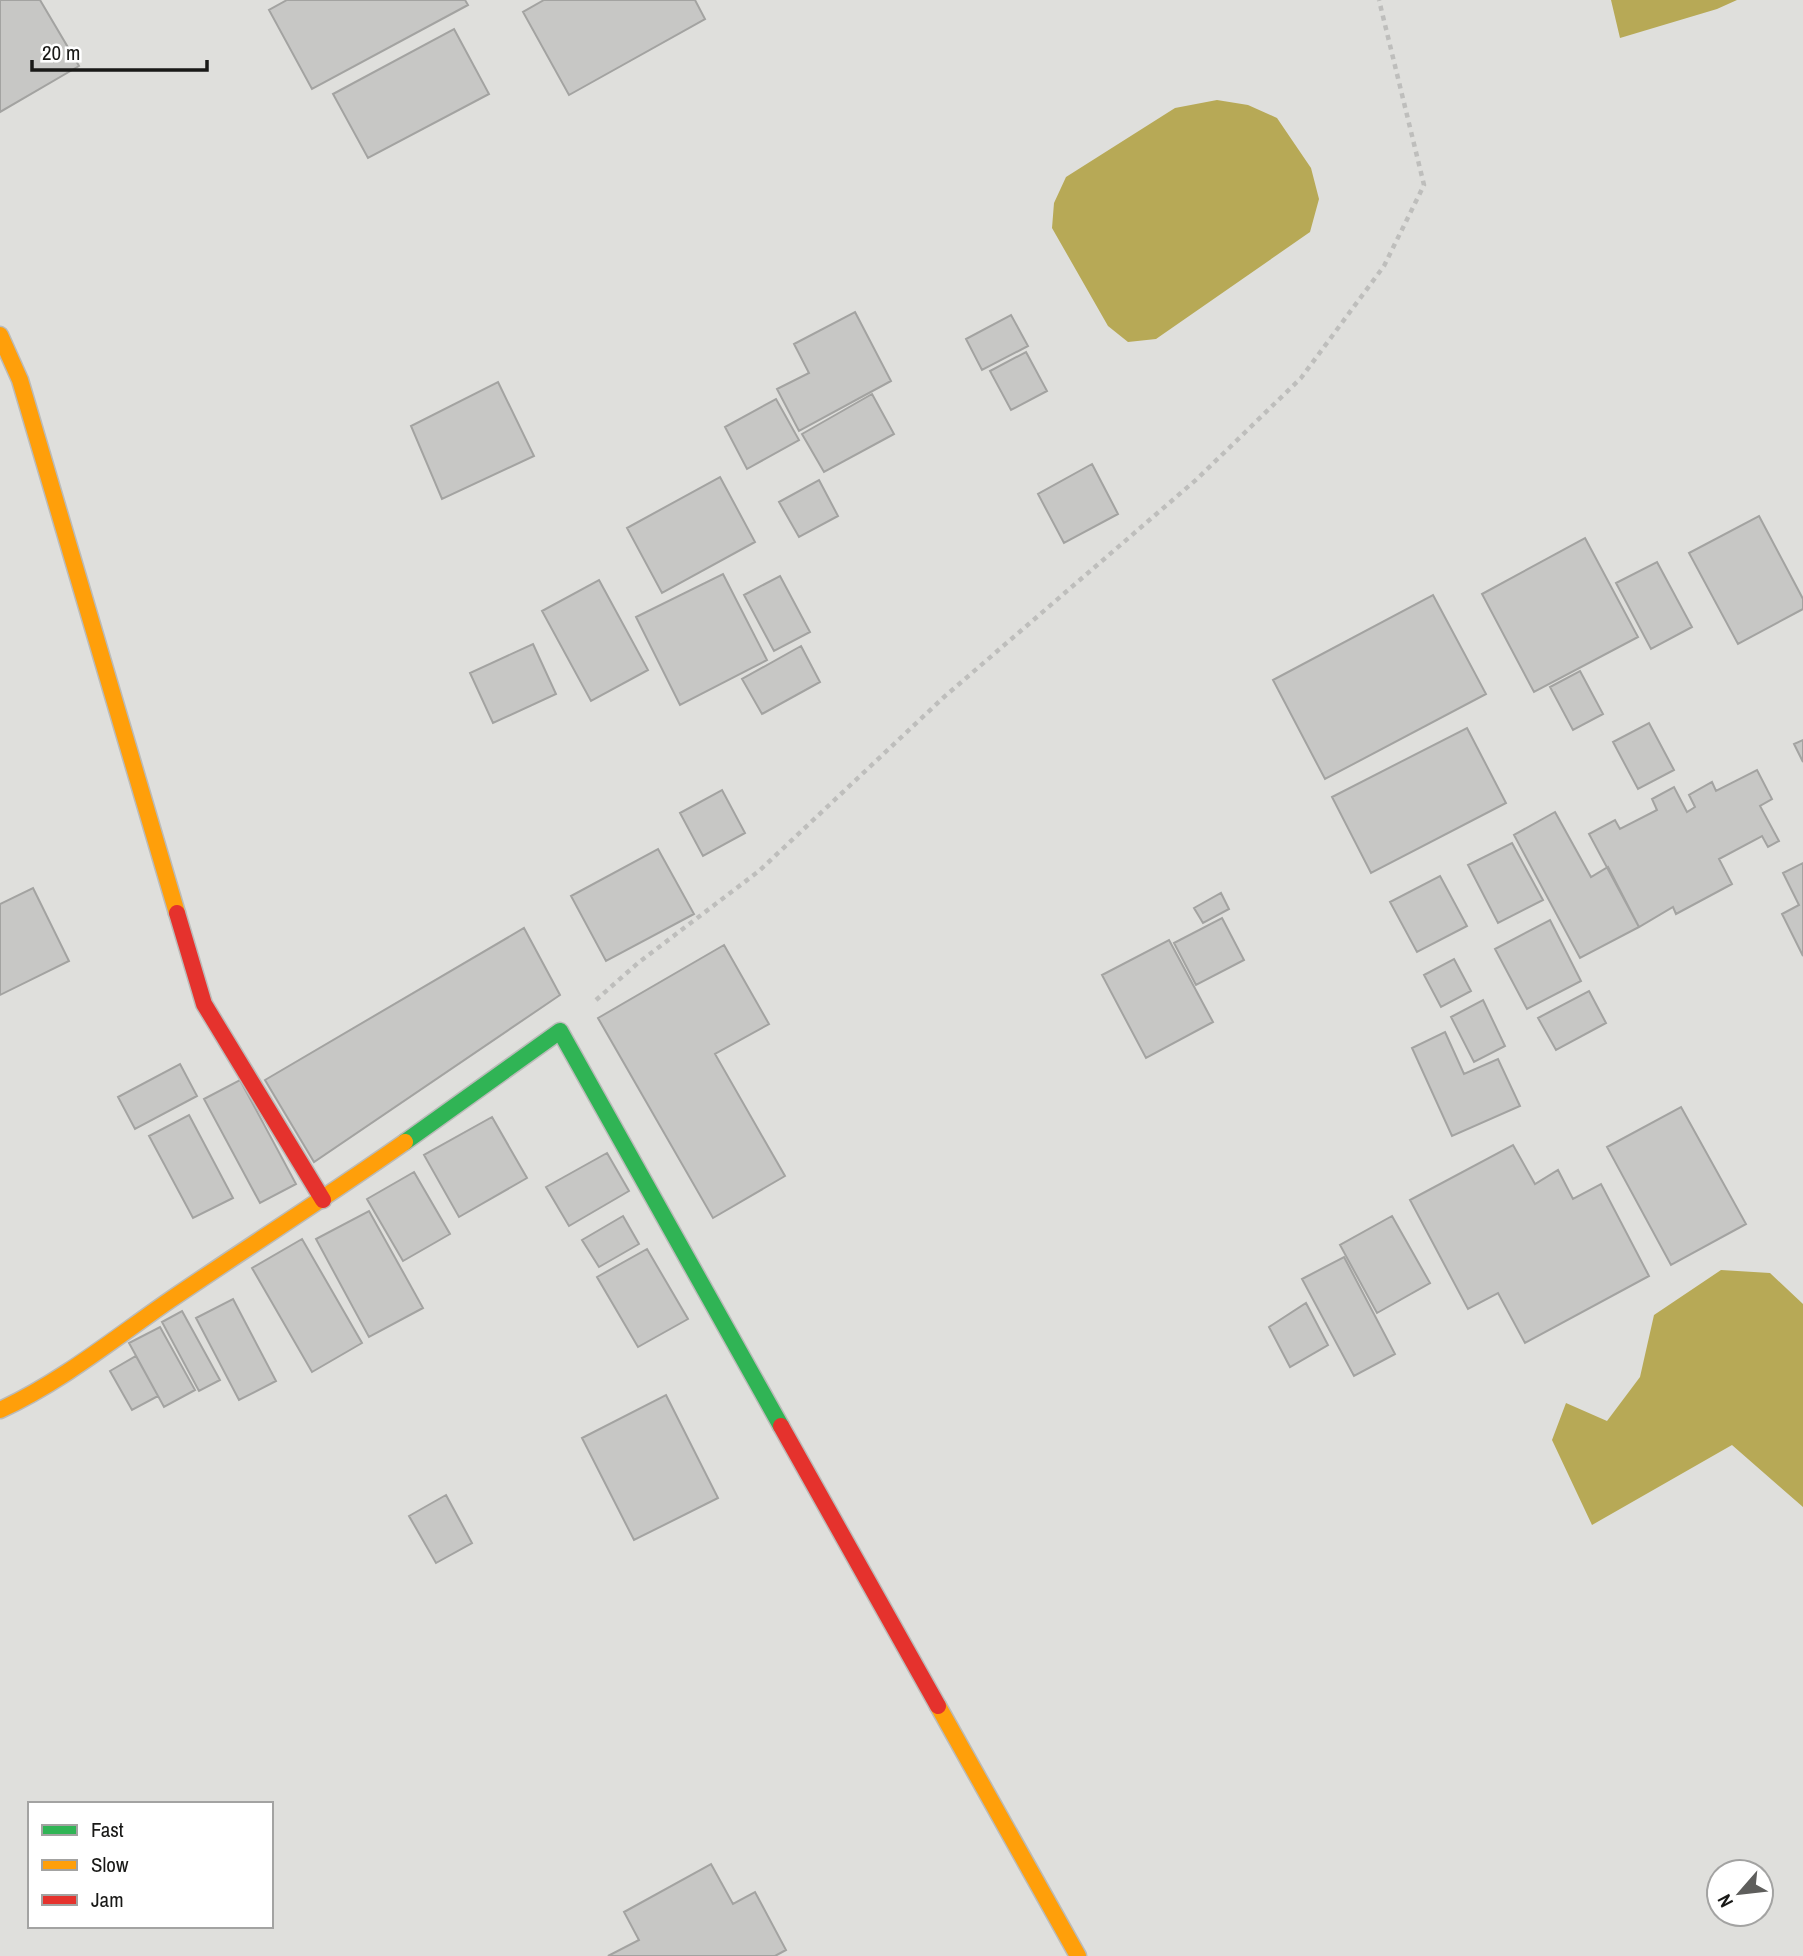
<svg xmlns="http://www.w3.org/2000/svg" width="1803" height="1956" viewBox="0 0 1803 1956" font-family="'Archivo Narrow',sans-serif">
	<rect width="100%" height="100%" fill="#dfdfdc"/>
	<path fill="#b7a956" d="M 1611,0 L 1737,0 L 1717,9 L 1620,38 Z
		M 1217,100 L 1248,105 L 1277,118 L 1311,168 L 1319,199 L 1310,232 L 1156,339 L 1128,342 L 1108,326 L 1052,228 L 1054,203 L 1066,177 L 1175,108 Z
		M 1721,1270 L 1770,1273 L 1803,1304 L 1803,1507 L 1732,1445 L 1592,1525 L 1552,1440 L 1566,1403 L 1607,1421 L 1640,1377 L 1654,1315 Z"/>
	<path fill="#c7c7c5" stroke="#a3a3a1" stroke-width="2" d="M 0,0 L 40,0 L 79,66 L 0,112 Z
		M 287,0 L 465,0 L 468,5 L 312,89 L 269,10 Z
		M 544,0 L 695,0 L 705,19 L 569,95 L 523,12 Z
		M 454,29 L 489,94 L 368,158 L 333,94 Z
		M 855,312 L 891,381 L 799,431 L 777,389 L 809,373 L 794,344 Z
		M 1011,315 L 1028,346 L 982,370 L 966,339 Z
		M 1026,352 L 1047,391 L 1011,410 L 990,371 Z
		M 498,382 L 534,456 L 442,499 L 411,426 Z
		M 872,394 L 894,434 L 824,472 L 802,434 Z
		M 776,399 L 799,440 L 747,469 L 725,427 Z
		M 1092,464 L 1118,514 L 1064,543 L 1038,494 Z
		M 720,477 L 755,542 L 662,593 L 627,528 Z
		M 819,480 L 838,516 L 799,537 L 779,502 Z
		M 1759,516 L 1803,599 L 1803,609 L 1738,644 L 1689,553 Z
		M 1585,538 L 1638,637 L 1534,692 L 1482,594 Z
		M 1657,562 L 1692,627 L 1651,649 L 1616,583 Z
		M 723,574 L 767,660 L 680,705 L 636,617 Z
		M 780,576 L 810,632 L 774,651 L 744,595 Z
		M 599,580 L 648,670 L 591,701 L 542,611 Z
		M 1433,595 L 1486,694 L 1325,779 L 1273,680 Z
		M 533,644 L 556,694 L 493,723 L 470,673 Z
		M 801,646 L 820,682 L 762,714 L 742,679 Z
		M 1580,671 L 1603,714 L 1573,730 L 1550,687 Z
		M 1649,723 L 1674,770 L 1638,789 L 1613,742 Z
		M 1467,728 L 1506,803 L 1371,873 L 1332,797 Z
		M 1803,740 L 1803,762 L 1794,744 Z
		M 1757,770 L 1772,799 L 1760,806 L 1779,841 L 1768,847 L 1762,836 L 1719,859 L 1732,884 L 1676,914 L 1673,907 L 1639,927 L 1589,834 L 1615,820 L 1620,829 L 1657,810 L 1652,799 L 1674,787 L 1687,812 L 1695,807 L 1689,795 L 1712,782 L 1716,791 Z
		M 722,790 L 745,833 L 703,856 L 680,813 Z
		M 1555,812 L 1591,877 L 1608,867 L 1639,927 L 1580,958 L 1514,835 Z
		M 1512,843 L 1543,900 L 1498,923 L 1468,865 Z
		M 658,849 L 694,914 L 606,961 L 571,896 Z
		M 1803,863 L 1803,956 L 1782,914 L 1799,905 L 1783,873 Z
		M 1440,876 L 1467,926 L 1417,952 L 1390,902 Z
		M 33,888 L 69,961 L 0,995 L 0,904 Z
		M 1221,893 L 1229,909 L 1203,923 L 1194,908 Z
		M 1222,918 L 1244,960 L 1196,985 L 1174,943 Z
		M 1550,920 L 1581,981 L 1527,1009 L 1495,949 Z
		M 524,928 L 560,995 L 314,1162 L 265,1080 Z
		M 1169,940 L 1213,1022 L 1146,1058 L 1102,975 Z
		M 724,945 L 769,1024 L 715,1054 L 785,1176 L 713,1218 L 598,1018 Z
		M 1454,959 L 1471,991 L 1441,1007 L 1424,975 Z
		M 1589,991 L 1606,1023 L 1556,1050 L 1538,1018 Z
		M 1483,1000 L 1505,1046 L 1474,1062 L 1451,1017 Z
		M 1445,1032 L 1464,1074 L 1498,1059 L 1520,1106 L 1452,1136 L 1412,1048 Z
		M 180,1064 L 197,1096 L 135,1129 L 118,1097 Z
		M 240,1080 L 296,1184 L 260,1203 L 204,1099 Z
		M 1681,1107 L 1746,1224 L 1671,1265 L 1607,1147 Z
		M 189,1115 L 233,1198 L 193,1218 L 149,1136 Z
		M 492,1117 L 527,1178 L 459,1217 L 424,1155 Z
		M 1513,1145 L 1535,1184 L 1558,1170 L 1573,1199 L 1601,1184 L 1649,1276 L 1525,1343 L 1498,1293 L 1468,1309 L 1410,1200 Z
		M 607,1153 L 629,1191 L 569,1226 L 546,1187 Z
		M 414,1172 L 450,1234 L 403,1261 L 367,1199 Z
		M 369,1211 L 423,1308 L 369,1337 L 316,1239 Z
		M 623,1216 L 639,1244 L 599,1267 L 582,1240 Z
		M 1392,1216 L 1430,1283 L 1377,1313 L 1340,1245 Z
		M 302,1239 L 362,1343 L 312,1372 L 252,1268 Z
		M 647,1249 L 688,1319 L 638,1347 L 597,1277 Z
		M 1344,1257 L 1395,1354 L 1354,1376 L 1302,1279 Z
		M 233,1299 L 276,1381 L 239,1400 L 196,1318 Z
		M 1306,1303 L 1328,1345 L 1290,1367 L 1269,1327 Z
		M 182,1311 L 220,1380 L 199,1391 L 162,1322 Z
		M 160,1327 L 195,1390 L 164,1407 L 129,1343 Z
		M 136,1356 L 158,1396 L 132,1410 L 110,1371 Z
		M 666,1395 L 718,1498 L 634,1540 L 582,1438 Z
		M 446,1495 L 472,1543 L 436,1563 L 409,1516 Z
		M 711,1864 L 733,1904 L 755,1892 L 786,1950 L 775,1956 L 608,1956 L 639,1940 L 624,1912 Z"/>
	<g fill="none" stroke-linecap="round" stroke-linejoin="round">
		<g stroke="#bbbbb9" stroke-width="19">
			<path id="fast" d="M 405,1142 L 560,1031 L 781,1426"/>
		</g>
		<g stroke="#bbbbb9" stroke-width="19">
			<path id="slow" d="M 0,335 L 20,380 L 177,913
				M 0,1410 C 61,1382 115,1338 170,1300 C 248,1247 328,1196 405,1142
				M 938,1706 L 1078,1956"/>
		</g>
		<g stroke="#bbbbb9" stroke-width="19">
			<path id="jam" d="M 177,913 L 204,1004 L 323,1200
				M 781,1426 L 938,1706"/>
		</g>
		<path stroke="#bebebc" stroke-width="4.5" stroke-dasharray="5 5" stroke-linecap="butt" d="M 596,1000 L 638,963 L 759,871 L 944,697 L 1197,479 L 1301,378 L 1384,266 L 1424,185 L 1379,0"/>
		<use href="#fast" stroke="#30b455" stroke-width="16"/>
		<use href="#slow" stroke="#ff9f0a" stroke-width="16"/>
		<use href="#jam" stroke="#e5322d" stroke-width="16"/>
	</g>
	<rect x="28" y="1802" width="245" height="126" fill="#ffffff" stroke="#a3a3a2" stroke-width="2"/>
	<rect x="42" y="1825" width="35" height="10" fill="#30b455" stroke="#a3a3a2" stroke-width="2"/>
	<text x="91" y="1837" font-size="21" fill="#191917">Fast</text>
	<rect x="42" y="1860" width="35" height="10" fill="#ff9f0a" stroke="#a3a3a2" stroke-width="2"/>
	<text x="91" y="1872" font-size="21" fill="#191917">Slow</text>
	<rect x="42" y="1895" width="35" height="10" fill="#e5322d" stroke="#a3a3a2" stroke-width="2"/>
	<text x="91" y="1907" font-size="21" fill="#191917">Jam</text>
	<g transform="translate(1740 1893) rotate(242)"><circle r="33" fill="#ffffff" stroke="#a3a3a2" stroke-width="2"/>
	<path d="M0-5L12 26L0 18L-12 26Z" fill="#5e5e5c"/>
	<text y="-10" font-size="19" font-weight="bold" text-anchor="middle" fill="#191917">N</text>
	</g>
	<path d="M32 60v10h175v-10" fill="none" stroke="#191917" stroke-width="3.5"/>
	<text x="42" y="60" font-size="21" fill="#191917" stroke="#ffffff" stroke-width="5" paint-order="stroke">20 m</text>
</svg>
